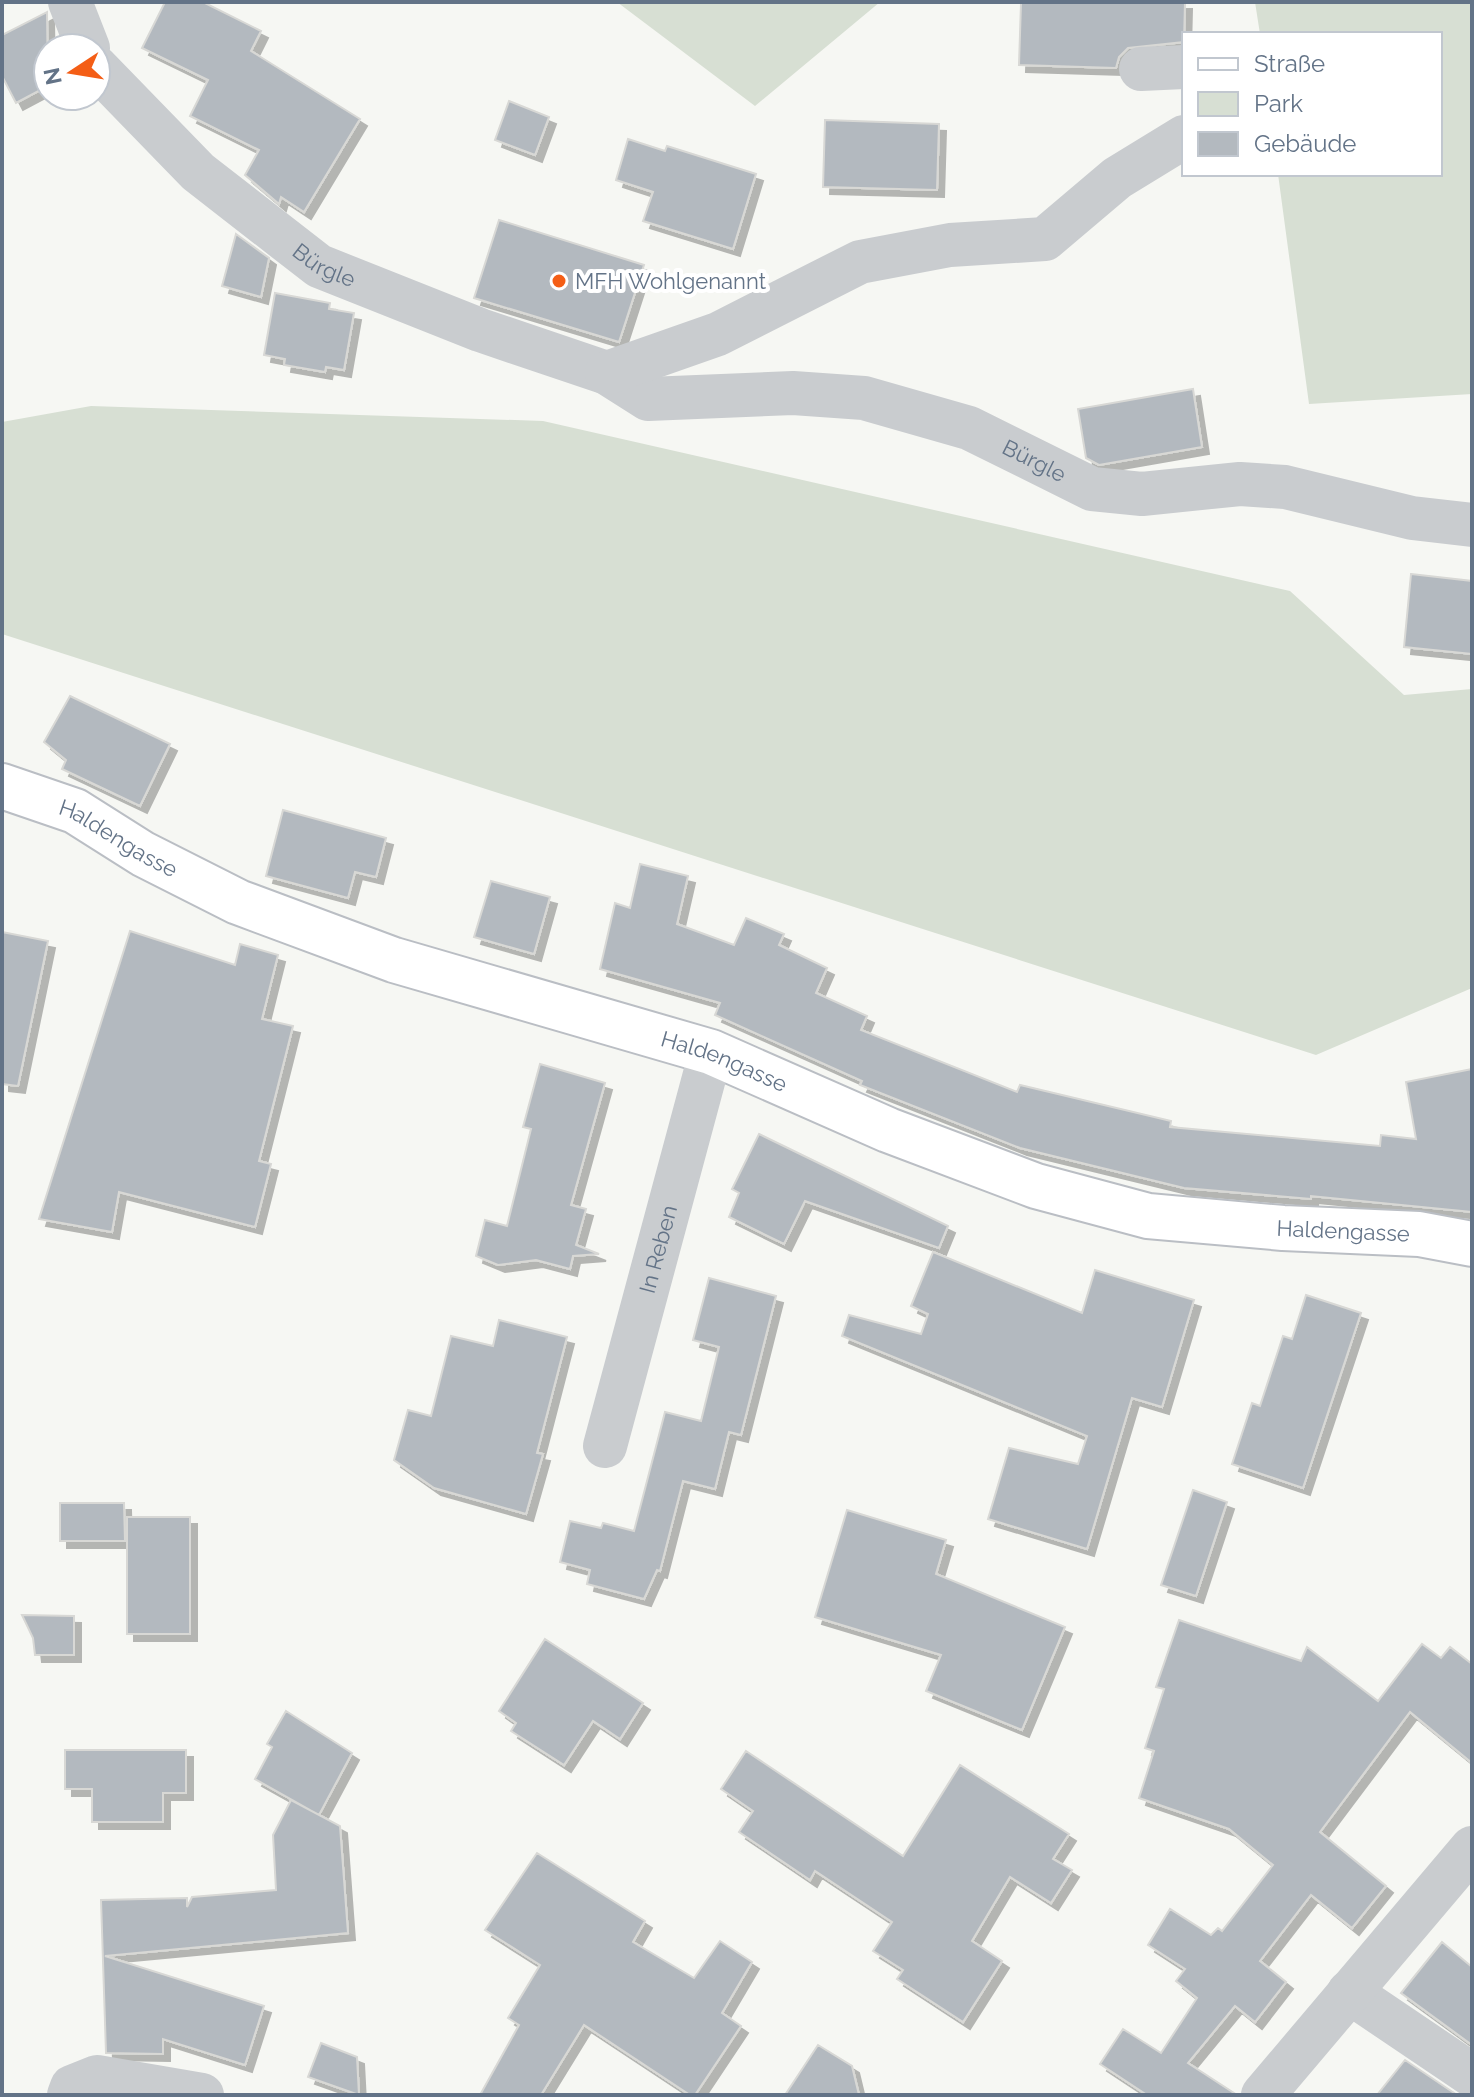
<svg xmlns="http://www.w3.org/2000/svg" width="1474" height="2097" viewBox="0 0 1474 2097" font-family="Raleway,sans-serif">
	<defs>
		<filter id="shadow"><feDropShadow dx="7" dy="7" stdDeviation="0" flood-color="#0004"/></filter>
	</defs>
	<rect width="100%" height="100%" fill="#f6f7f3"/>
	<path fill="#d7dfd3" d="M 617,2 L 880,2 L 755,106 Z
		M 1255,2 L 1472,2 L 1472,394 L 1309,404 L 1278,174 L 1440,174 L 1440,34 L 1260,34 Z
		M 91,406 L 543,421 L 1290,591 L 1404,695 L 1472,689 L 1472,988 L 1316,1055 L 2,634 L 2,422 Z"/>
	<path fill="#b3b9bf" stroke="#d8d8d5" stroke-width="2" filter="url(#shadow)" d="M 165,2 L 203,2 L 261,31 L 251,51 L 360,119 L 304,212 L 281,197 L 279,204 L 245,175 L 259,150 L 190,116 L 208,80 L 142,48 Z
		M 1185,2 L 1184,42 L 1128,48 L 1119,57 L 1116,68 L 1019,65 L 1021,3 Z
		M 47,12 L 48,86 L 16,103 L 2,76 L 2,35 Z
		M 509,101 L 549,117 L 535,155 L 495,140 Z
		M 825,120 L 939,124 L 937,190 L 823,187 Z
		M 628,139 L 665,151 L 667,146 L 756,174 L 733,249 L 643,221 L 653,192 L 616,180 Z
		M 499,220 L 644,265 L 619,342 L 474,298 Z
		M 236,234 L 269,258 L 261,297 L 222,286 Z
		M 275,293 L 330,303 L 329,309 L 354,313 L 344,370 L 326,367 L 325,372 L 284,365 L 285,359 L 264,355 Z
		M 1193,389 L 1202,447 L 1099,465 L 1086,458 L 1078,409 Z
		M 1411,574 L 1472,581 L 1472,654 L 1404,647 Z
		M 70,696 L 170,744 L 140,806 L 62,769 L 66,760 L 44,742 Z
		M 283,810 L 386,838 L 376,877 L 355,872 L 348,898 L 266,876 Z
		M 640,864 L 688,876 L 677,924 L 734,945 L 746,918 L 784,934 L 779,945 L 827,968 L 816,993 L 867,1016 L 861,1030 L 1017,1092 L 1020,1085 L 1171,1121 L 1170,1127 L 1380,1146 L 1381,1135 L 1416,1139 L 1406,1082 L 1472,1069 L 1472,1212 L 1311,1196 L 1311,1199 L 1184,1188 L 1020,1148 L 860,1085 L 862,1081 L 715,1015 L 720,1003 L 600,969 L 615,903 L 630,908 Z
		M 491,881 L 550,897 L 534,954 L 474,937 Z
		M 130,931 L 235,965 L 240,944 L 278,955 L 262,1019 L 293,1026 L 259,1161 L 271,1164 L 255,1227 L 119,1192 L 112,1232 L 39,1219 Z
		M 2,932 L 48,941 L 18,1086 L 2,1084 Z
		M 540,1064 L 605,1083 L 571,1205 L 586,1209 L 576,1245 L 599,1254 L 573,1256 L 570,1269 L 536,1260 L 498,1265 L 476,1256 L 485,1220 L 507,1226 L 531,1129 L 523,1127 Z
		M 759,1134 L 948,1226 L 939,1248 L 805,1201 L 784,1244 L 729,1217 L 739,1193 L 732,1189 Z
		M 933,1252 L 1082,1313 L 1095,1270 L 1194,1300 L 1162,1407 L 1132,1398 L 1087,1549 L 988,1519 L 1009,1448 L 1078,1464 L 1087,1436 L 842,1336 L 849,1315 L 921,1334 L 928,1314 L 911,1306 Z
		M 709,1278 L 776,1296 L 741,1435 L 729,1432 L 715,1489 L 683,1481 L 660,1571 L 657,1570 L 644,1599 L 587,1584 L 590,1570 L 560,1562 L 570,1521 L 601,1528 L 603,1523 L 634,1531 L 665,1412 L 701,1421 L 719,1347 L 693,1340 Z
		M 1306,1295 L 1361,1313 L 1303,1488 L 1232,1464 L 1252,1403 L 1260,1406 L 1283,1336 L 1292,1339 Z
		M 499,1320 L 567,1337 L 537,1453 L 543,1454 L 526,1514 L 434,1488 L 394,1460 L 408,1410 L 431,1416 L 451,1336 L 493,1346 Z
		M 1193,1490 L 1227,1502 L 1196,1596 L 1161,1585 Z
		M 60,1503 L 124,1503 L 125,1541 L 60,1541 Z
		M 847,1510 L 946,1540 L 936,1574 L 1065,1627 L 1022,1730 L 926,1691 L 941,1655 L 815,1617 Z
		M 127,1517 L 190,1517 L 190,1634 L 127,1634 Z
		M 22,1615 L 74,1616 L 74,1655 L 35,1655 L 33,1638 Z
		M 1179,1620 L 1301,1661 L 1307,1647 L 1378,1701 L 1422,1644 L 1441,1658 L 1450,1647 L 1472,1664 L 1472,1763 L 1410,1712 L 1320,1832 L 1386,1886 L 1352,1928 L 1311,1895 L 1260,1961 L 1286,1982 L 1255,2022 L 1235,2006 L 1188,2063 L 1237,2095 L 1147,2095 L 1100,2064 L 1123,2029 L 1161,2053 L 1197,1998 L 1176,1981 L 1185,1969 L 1148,1945 L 1170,1909 L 1211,1935 L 1218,1928 L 1222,1931 L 1273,1865 L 1229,1829 L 1139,1798 L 1154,1751 L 1145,1748 L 1164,1689 L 1156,1687 Z
		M 545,1639 L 643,1703 L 620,1739 L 593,1721 L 564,1765 L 511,1731 L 516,1723 L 499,1711 Z
		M 286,1711 L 352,1753 L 319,1815 L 255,1779 L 272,1747 L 267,1744 Z
		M 65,1750 L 186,1750 L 186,1793 L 163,1793 L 163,1822 L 92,1822 L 92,1789 L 65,1789 Z
		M 746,1751 L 903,1856 L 960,1765 L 1069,1834 L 1053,1859 L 1072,1870 L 1051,1903 L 1010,1877 L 972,1941 L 1002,1961 L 963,2022 L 897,1979 L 903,1970 L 873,1951 L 892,1922 L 815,1871 L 810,1880 L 739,1832 L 753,1811 L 721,1789 Z
		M 291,1800 L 340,1826 L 348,1933 L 105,1956 L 264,2006 L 245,2065 L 163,2039 L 163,2054 L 106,2053 L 101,1900 L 187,1898 L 187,1907 L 192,1897 L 276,1890 L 273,1835 Z
		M 537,1853 L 645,1921 L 633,1942 L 694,1978 L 720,1941 L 752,1962 L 722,2013 L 741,2026 L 695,2095 L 690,2095 L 584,2025 L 541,2095 L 480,2095 L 519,2025 L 508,2018 L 540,1965 L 485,1930 Z
		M 1442,1942 L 1472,1967 L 1472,2045 L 1401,1993 Z
		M 321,2043 L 357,2057 L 359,2095 L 308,2077 Z
		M 818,2045 L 852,2066 L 859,2095 L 785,2095 Z
		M 1405,2060 L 1457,2095 L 1377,2095 Z"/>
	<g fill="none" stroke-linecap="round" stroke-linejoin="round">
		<g stroke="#babec4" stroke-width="48">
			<g id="secondary">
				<path id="s3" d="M 2,786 L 75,811 L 143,854 L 238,902 L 394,960 L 711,1052 L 888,1130 L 1036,1186 L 1148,1216 L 1283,1228 L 1419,1234 L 1472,1244"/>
			</g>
		</g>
		<g stroke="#c9cccf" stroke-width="44">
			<path d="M 70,2 L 88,48"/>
			<path id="s1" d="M 96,67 L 198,172 L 319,266 L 480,330 L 607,373 L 648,399 L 793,393 L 864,398 L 969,428 L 1092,489 L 1142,494 L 1240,484 L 1285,487 L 1412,518 L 1472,525"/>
			<path d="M 1141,69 L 1184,67"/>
			<path d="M 607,373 L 718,334 L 860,262 L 950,245 L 1045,239 L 1117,178 L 1184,137"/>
			<path id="s2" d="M 605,1446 L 711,1052"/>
			<path d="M 1349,1992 L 1472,2075"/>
			<path d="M 69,2095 L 72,2087 L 97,2077 L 202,2095"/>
			<path d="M 1263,2095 L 1472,1848"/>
		</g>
		<use href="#secondary" stroke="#fff" stroke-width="44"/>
	</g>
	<circle fill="#f45e16" stroke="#fff" stroke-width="3" cx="559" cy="281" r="8"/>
	<g text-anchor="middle" stroke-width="8" stroke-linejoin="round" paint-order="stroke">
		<g font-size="22" fill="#637387" stroke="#fff">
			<text dy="8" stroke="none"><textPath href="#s1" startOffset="304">Bürgle</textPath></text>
			<text dy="8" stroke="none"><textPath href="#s1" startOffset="1054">Bürgle</textPath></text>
			<text dy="8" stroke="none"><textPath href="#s3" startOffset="128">Haldengasse</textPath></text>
			<text dy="8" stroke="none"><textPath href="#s3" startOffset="776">Haldengasse</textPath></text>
			<text dy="8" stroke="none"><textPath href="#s3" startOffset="1424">Haldengasse</textPath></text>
			<text dy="8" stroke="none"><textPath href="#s2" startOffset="204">In Reben</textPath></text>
		</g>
		<g font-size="22" fill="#637387" stroke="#fff" text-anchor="start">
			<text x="575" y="289">MFH Wohlgenannt</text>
		</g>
	</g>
	<rect width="1474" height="2097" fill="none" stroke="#637387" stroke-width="8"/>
	<rect x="1182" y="32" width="260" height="144" fill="#ffffff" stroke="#c1c7cf" stroke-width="2"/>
	<rect x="1198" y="58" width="40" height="12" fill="#ffffff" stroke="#c1c7cf" stroke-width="2"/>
	<text x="1254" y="72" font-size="24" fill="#637387">Straße</text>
	<rect x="1198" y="92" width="40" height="24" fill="#d7dfd3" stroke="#c1c7cf" stroke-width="2"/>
	<text x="1254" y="112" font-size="24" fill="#637387">Park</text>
	<rect x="1198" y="132" width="40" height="24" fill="#b3b9bf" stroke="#c1c7cf" stroke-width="2"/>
	<text x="1254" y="152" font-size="24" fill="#637387">Gebäude</text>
	<g transform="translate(72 72) rotate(258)"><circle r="38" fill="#ffffff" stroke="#c1c7cf" stroke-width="2"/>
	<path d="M0-6L14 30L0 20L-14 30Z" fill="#f45e16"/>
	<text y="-12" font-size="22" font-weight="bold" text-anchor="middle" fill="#637387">N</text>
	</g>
</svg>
